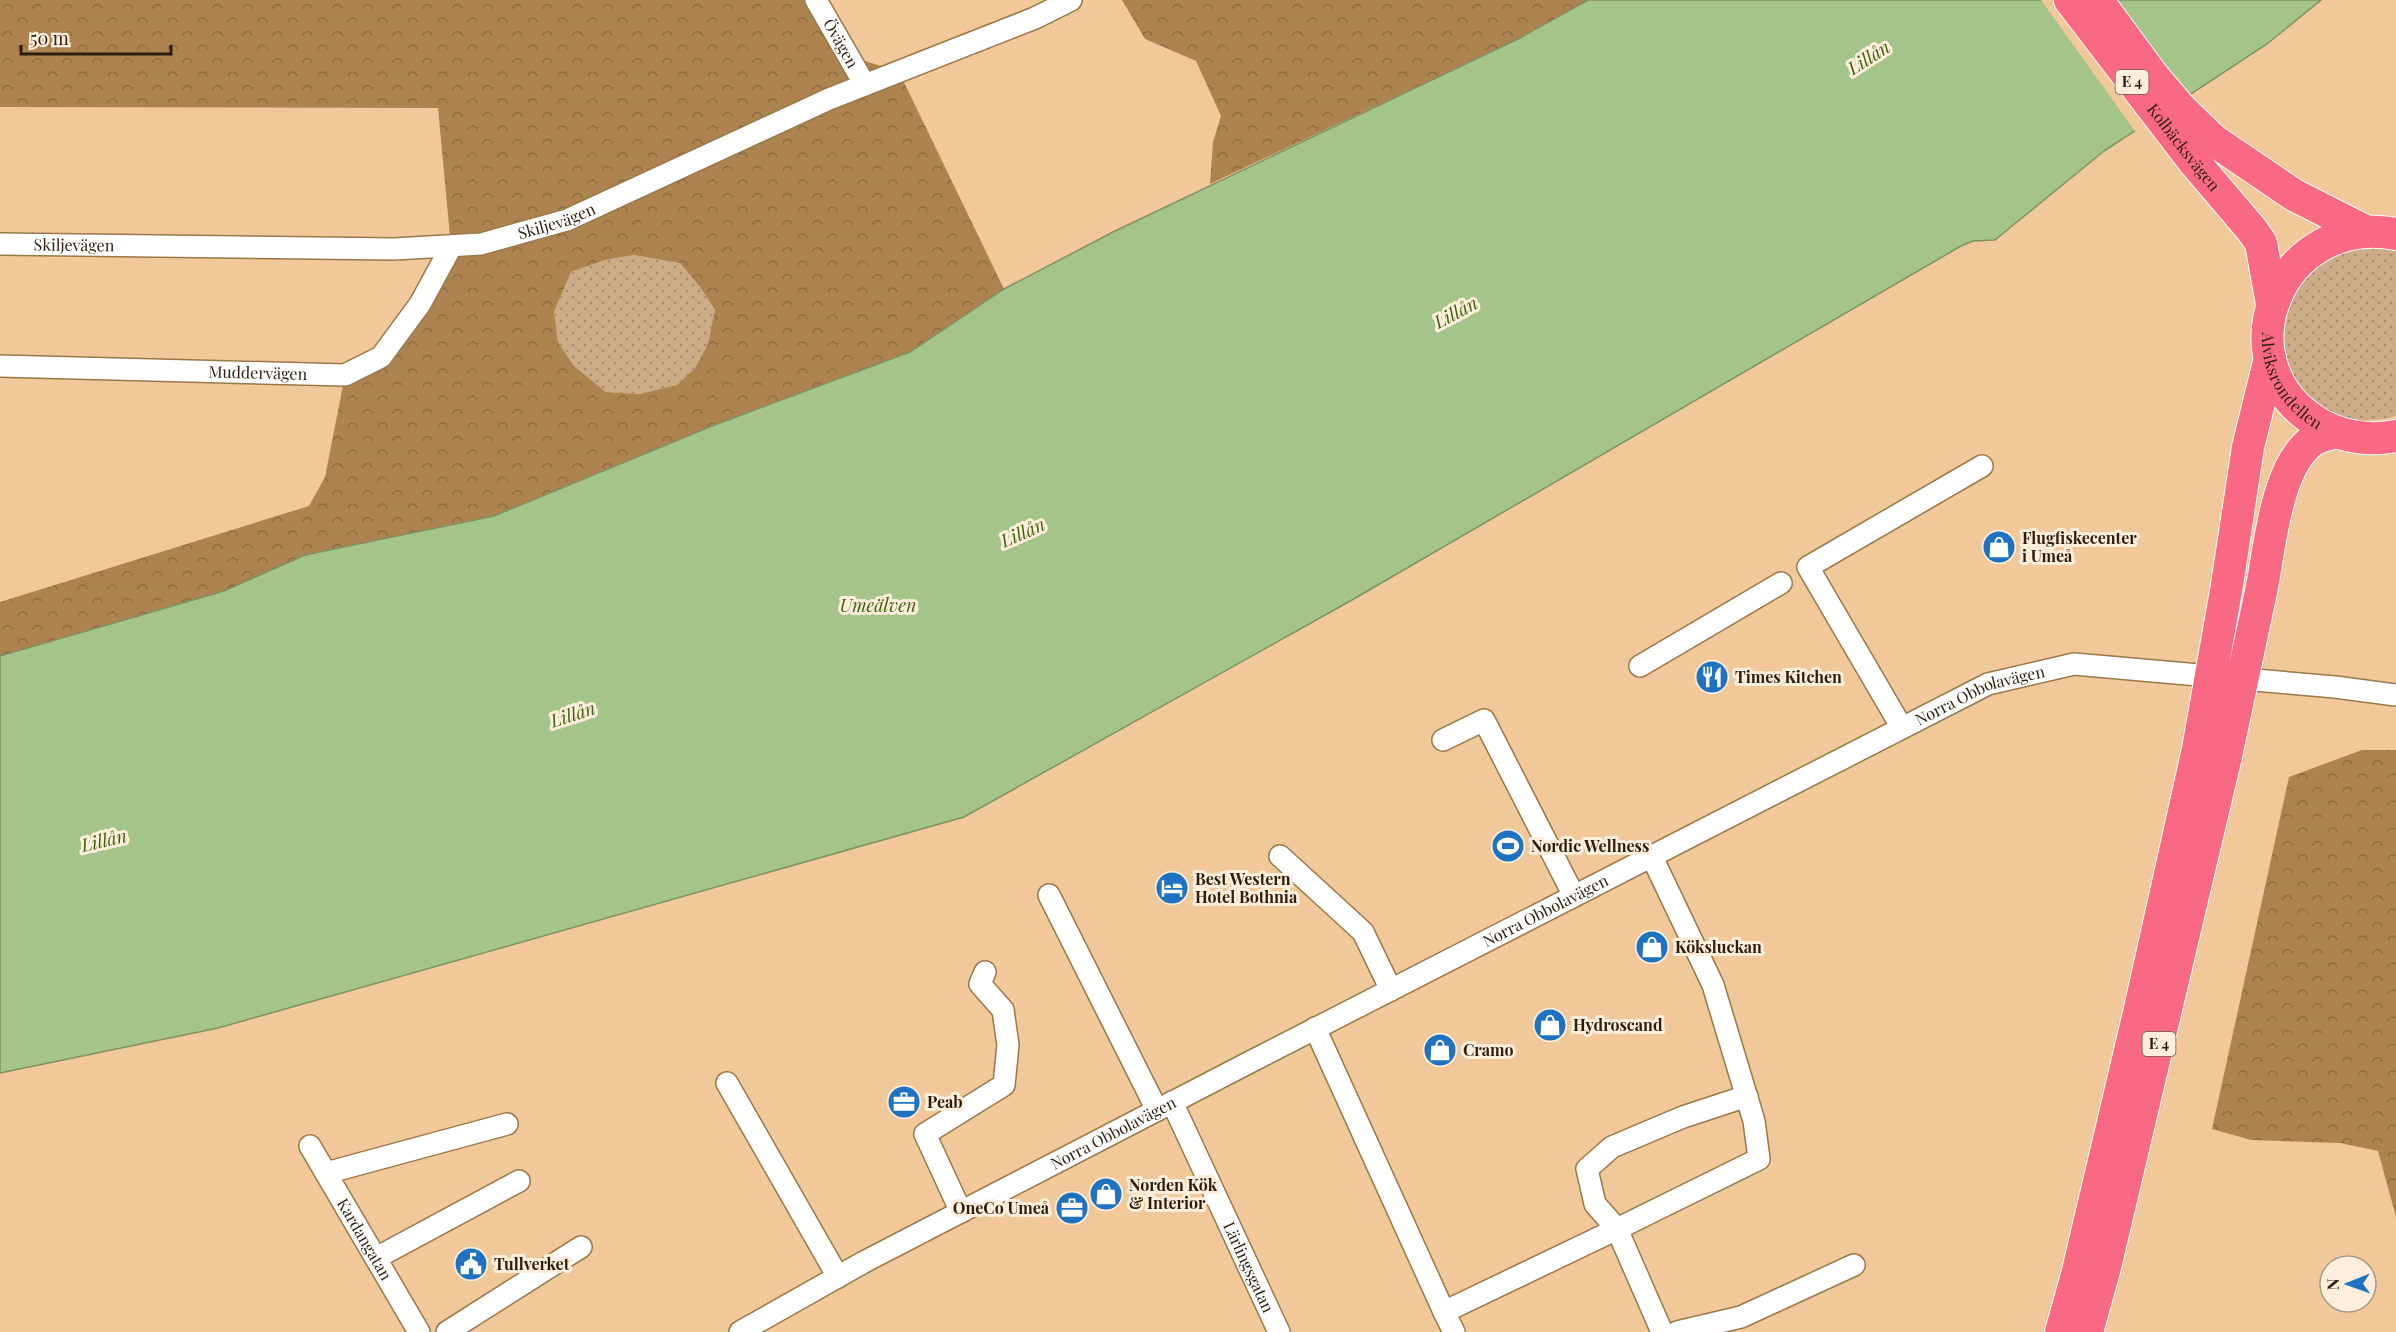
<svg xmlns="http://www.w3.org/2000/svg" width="2396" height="1332" viewBox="0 0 2396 1332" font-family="'Playfair Display',serif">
	<defs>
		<pattern id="grass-dots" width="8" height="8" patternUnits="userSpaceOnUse" patternTransform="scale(1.5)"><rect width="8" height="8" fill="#cbac87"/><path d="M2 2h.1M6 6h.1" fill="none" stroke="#a58b6d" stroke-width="1.8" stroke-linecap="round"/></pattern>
		<pattern id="forest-crowns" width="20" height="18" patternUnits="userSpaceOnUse" patternTransform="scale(1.5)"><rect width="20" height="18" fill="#ad8450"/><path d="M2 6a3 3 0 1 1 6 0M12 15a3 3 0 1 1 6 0" fill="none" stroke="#8d6b41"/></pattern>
	</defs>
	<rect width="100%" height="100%" fill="#f0c899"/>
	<path fill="url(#grass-dots)" d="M 2357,245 L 2386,247 L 2396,251 L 2396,415 L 2390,418 L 2361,421 L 2333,415 L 2308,399 L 2290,377 L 2280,350 L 2288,293 L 2305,270 Z
		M 634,255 L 680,263 L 700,287 L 715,311 L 708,344 L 695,368 L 677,385 L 640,394 L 606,392 L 574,366 L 558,342 L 554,312 L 571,272 L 605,260 Z"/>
	<path fill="url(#forest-crowns)" fill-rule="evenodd" d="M 0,0 L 816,0 L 847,55 L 899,72 L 1004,289 L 910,352 L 712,426 L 494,516 L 305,555 L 224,591 L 0,656 L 0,602 L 309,506 L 325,477 L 345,375 L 381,357 L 451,247 L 438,108 L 0,107 ZM 634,255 L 680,263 L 700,287 L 715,310 L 708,344 L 695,368 L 677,385 L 640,394 L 606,392 L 574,366 L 558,342 L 554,312 L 571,272 L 605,260 Z
		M 1122,0 L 1588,0 L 1520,38 L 1210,184 L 1213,142 L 1221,116 L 1196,61 L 1145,39 Z
		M 2362,750 L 2396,750 L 2396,1217 L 2378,1151 L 2340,1143 L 2251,1140 L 2212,1129 L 2289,777 Z"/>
	<path fill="#a4c48a" stroke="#809264" stroke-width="1.5" d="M 1588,0 L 2321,0 L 2267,44 L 2104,151 L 1995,240 L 1973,241 L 1961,246 L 1352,600 L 964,817 L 218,1028 L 0,1073 L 0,656 L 224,591 L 305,555 L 494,516 L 712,426 L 910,352 L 1004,289 L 1113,232 L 1520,38 Z"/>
	<path fill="#f0c899" d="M 2041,0 L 2107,0 L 2188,100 L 2137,134 Z"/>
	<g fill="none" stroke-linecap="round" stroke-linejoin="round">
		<g stroke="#9b774a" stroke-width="24">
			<g id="minor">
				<path id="s1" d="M 816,0 L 865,85"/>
				<path id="s2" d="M 0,244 L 394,249 L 481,244 L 567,220 L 829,99 L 1035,18 L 1071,0"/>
				<path id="s3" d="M 0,366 L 345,375 L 381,357 L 420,304 L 451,247"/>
				<path d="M 1640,666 L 1781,583"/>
				<path d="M 1902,728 L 1808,567 L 1982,466"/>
				<path d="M 1443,740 L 1484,720 L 1574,896"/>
				<path d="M 1280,856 L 1363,932 L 1391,990"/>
				<path d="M 1652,857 L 1713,985 L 1754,1121 L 1759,1159 L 1617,1229 L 1662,1332"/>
				<path d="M 1049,895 L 1157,1110"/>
				<path d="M 1315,1028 L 1444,1312 L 1617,1229 L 1595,1204 L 1587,1169 L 1612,1147 L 1683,1117 L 1747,1096"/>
				<path d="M 727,1083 L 838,1277"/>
				<path id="s4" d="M 1172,1102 L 1279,1332"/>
				<path id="s5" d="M 310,1146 L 419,1332"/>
				<path d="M 326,1173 L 507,1124"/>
				<path d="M 961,1212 L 925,1134 L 1004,1085 L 1008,1045 L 1003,1010 L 980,984 L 985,972"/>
				<path d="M 376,1258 L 519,1181"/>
				<path d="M 1444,1312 L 1454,1332"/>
				<path d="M 447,1332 L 581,1247"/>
				<path id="s6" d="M 740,1332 L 864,1262 L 1252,1061 L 1988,684 L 2074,664 L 2335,687 L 2396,695"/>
				<path d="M 1677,1332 L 1741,1317 L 1854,1265"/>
			</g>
		</g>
		<g stroke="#fff" stroke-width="34">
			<g id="highway">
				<path id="s7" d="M 2070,0 L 2195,163 L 2252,230 L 2261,243 L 2272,304"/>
				<path d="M 2097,0 L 2153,76 L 2181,109 L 2213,140 L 2294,195 L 2365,231"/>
				<path id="s8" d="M 2396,234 C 2277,212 2217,366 2321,425 C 2345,438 2369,441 2396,436"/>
				<path d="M 2227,585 L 2248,447 L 2270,358"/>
				<path d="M 2262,587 C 2270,546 2276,466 2313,440 C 2319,436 2328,435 2335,432"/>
				<path d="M 2061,1332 L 2077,1275 L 2139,1013 L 2198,749"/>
				<path d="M 2087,1332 L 2105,1267 L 2226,756"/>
			</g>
		</g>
		<use href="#minor" stroke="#fff" stroke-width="21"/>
		<use href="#highway" stroke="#f96984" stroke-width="32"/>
		<g stroke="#fff" stroke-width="34" stroke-linecap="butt">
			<path id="highway-bridge" d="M 2198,749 L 2227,585
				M 2226,756 L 2262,587"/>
		</g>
		<use href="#highway-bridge" stroke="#f96984" stroke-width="32"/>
	</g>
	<defs>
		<g id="shop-disc" transform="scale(1.725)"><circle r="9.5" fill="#1e72c0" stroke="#feeedb"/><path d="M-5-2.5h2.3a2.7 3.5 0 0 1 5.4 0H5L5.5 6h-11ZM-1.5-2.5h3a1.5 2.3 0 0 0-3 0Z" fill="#fff"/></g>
		<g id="restaurant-disc" transform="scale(1.725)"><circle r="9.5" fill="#1e72c0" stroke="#feeedb"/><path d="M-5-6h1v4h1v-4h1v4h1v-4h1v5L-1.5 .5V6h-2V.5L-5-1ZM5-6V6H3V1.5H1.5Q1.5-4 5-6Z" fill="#fff"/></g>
		<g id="stadium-disc" transform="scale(1.725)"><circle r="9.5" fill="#1e72c0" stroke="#feeedb"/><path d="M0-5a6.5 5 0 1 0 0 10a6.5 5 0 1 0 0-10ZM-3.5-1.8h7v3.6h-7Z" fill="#fff"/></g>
		<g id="hotel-disc" transform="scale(1.725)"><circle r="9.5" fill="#1e72c0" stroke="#feeedb"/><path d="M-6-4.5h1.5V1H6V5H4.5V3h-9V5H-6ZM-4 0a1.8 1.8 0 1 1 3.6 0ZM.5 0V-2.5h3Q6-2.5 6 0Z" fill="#fff"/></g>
		<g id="office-disc" transform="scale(1.725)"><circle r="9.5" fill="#1e72c0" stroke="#feeedb"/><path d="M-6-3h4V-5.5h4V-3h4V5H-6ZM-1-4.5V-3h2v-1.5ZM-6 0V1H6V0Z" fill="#fff"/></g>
		<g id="civic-disc" transform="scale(1.725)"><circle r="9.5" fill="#1e72c0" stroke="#feeedb"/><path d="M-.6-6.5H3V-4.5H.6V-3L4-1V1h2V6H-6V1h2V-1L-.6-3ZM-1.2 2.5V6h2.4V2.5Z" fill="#fff"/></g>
	</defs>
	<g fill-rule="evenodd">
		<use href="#shop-disc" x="1999" y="547"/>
		<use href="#restaurant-disc" x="1712" y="677"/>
		<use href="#stadium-disc" x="1508" y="846"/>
		<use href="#hotel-disc" x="1172" y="888"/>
		<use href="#shop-disc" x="1652" y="947"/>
		<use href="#shop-disc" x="1550" y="1025"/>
		<use href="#shop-disc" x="1440" y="1050"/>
		<use href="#office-disc" x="904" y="1102"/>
		<use href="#shop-disc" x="1106" y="1194"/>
		<use href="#office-disc" x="1072" y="1208"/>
		<use href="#civic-disc" x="471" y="1264"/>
	</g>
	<g text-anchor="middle" stroke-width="6" stroke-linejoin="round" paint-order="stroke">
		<g fill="#feeedb" stroke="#6c5c4a" stroke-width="1.5">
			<rect x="2115.5" y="70" width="33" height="24" rx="4.5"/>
			<rect x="2142.5" y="1032" width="33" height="24" rx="4.5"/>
		</g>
		<g font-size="15" font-weight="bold" fill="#2d1e0c">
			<text x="2132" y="87">E 4</text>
			<text x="2159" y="1049">E 4</text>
		</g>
		<g font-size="16" fill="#2d1e0c" stroke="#feeedb">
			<text dy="6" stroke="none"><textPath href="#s1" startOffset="50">Övägen</textPath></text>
			<text dy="6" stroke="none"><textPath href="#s7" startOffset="186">Kolbäcksvägen</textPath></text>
			<text dy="6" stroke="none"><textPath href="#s2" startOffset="560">Skiljevägen</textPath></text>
			<text dy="6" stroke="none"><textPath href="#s2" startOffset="74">Skiljevägen</textPath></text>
			<text dy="6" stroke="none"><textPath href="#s3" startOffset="258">Muddervägen</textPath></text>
			<text dy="6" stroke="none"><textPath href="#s8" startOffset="240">Alviksrondellen</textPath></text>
			<text dy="6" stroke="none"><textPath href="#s6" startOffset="1395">Norra Obbolavägen</textPath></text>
			<text dy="6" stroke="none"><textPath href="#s6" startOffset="909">Norra Obbolavägen</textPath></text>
			<text dy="6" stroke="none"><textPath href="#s6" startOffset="423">Norra Obbolavägen</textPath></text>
			<text dy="6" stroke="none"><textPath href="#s5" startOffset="108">Kardangatan</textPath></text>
			<text dy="6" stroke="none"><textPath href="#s4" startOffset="182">Lärlingsgatan</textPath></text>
		</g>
		<g font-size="16" font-weight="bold" fill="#2d1e0c" stroke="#feeedb" text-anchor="start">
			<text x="2022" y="544">Flugfiskecenter<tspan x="2022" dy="18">i Umeå</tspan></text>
			<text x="1735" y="683">Times Kitchen</text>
			<text x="1531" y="852">Nordic Wellness</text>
			<text x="1195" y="885">Best Western<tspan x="1195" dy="18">Hotel Bothnia</tspan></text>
			<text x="1675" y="953">Köksluckan</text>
			<text x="1573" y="1031">Hydroscand</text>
			<text x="1463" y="1056">Cramo</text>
			<text x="927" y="1108">Peab</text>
			<text x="1129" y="1191">Norden Kök<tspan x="1129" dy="18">&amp; Interior</tspan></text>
			<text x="1049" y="1214" text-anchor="end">OneCo Umeå</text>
			<text x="494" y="1270">Tullverket</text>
		</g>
		<g font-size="18" font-style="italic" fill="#3b5f0b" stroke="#feeedb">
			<text transform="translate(1869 58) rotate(-33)" y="6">Lillån</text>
			<text transform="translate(1456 313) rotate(-28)" y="6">Lillån</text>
			<text transform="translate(1023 533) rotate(-24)" y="6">Lillån</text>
			<text x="878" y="612">Umeälven</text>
			<text transform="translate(573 715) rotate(-18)" y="6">Lillån</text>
			<text transform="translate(104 841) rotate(-13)" y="6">Lillån</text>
		</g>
	</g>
	<g transform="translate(2348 1284) rotate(269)"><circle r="28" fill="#feeedb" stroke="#aa9b88" stroke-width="1.5"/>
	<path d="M0-4.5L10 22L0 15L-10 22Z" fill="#1e72c0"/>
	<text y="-9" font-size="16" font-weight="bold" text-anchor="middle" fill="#2d1e0c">N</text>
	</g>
	<path d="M21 45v9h150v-9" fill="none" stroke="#2d1e0c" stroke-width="3"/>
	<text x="30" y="45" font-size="18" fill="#2d1e0c" stroke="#feeedb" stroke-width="4.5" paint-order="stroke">50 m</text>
</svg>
